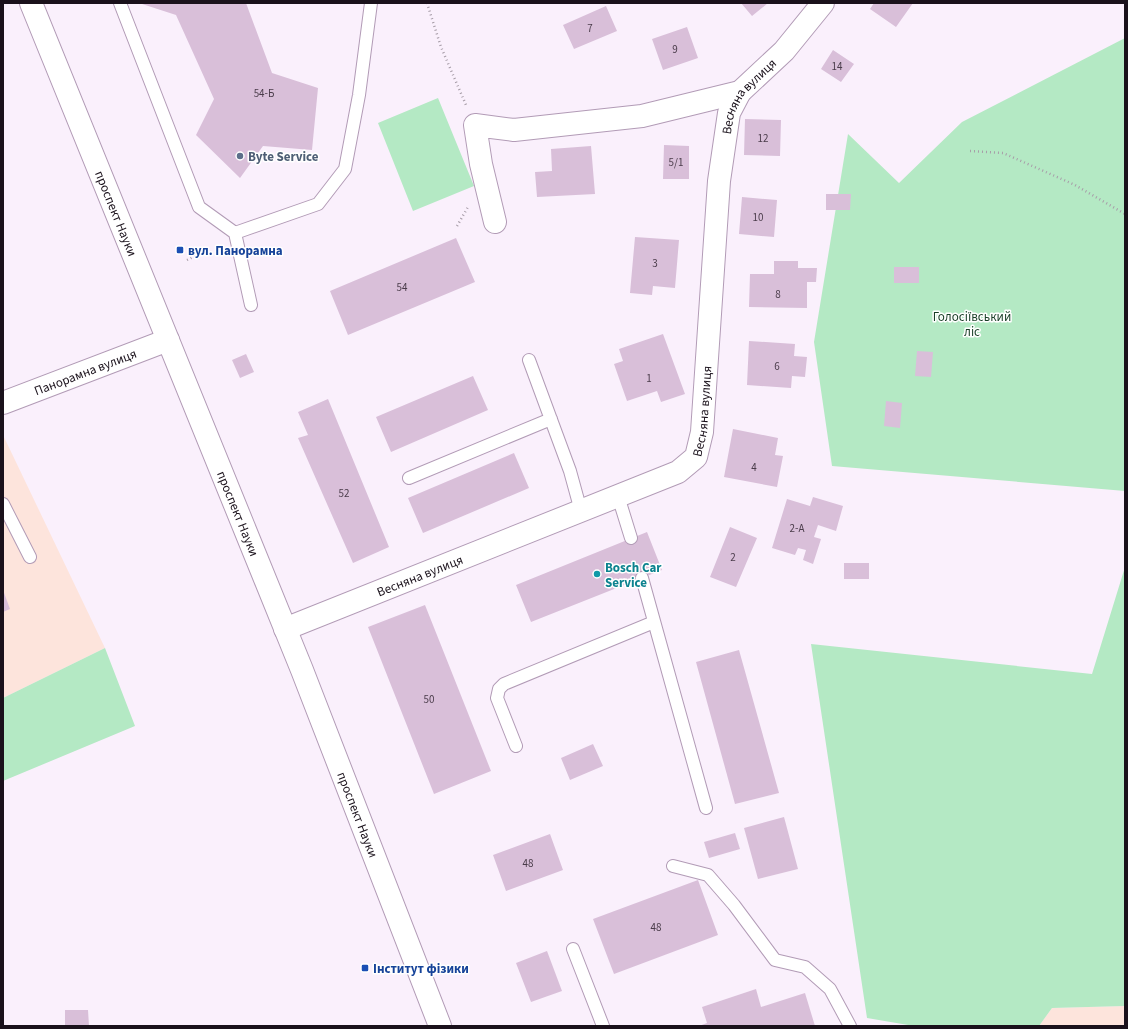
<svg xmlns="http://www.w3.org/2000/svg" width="1128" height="1029" viewBox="0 0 1128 1029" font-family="'Source Sans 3',sans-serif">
	<rect width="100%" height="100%" fill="#faf0fc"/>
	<path fill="#fde4dc" d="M 3,435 L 105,648 L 3,698 Z
		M 1125,1006 L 1125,1026 L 1039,1026 L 1052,1008 Z"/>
	<path fill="#b4e9c4" d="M 1125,38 L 1125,491 L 832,466 L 814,342 L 848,134 L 899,183 L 962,122 Z
		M 438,98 L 474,186 L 413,211 L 378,123 Z
		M 1125,567 L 1125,1006 L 1052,1008 L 1039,1026 L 914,1026 L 867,1018 L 811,644 L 1092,674 Z
		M 105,648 L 135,726 L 3,781 L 3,698 Z"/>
	<path fill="#d9bfd9" d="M 139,3 L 246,3 L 272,73 L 318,88 L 312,150 L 263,146 L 240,178 L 196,135 L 214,99 L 176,15 Z
		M 741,3 L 768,3 L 752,16 Z
		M 874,3 L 913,3 L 896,27 L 870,9 Z
		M 606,6 L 617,31 L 574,49 L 563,25 Z
		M 687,27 L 698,58 L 663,70 L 652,39 Z
		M 833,50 L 854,64 L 841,82 L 821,69 Z
		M 745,119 L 781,120 L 780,156 L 744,155 Z
		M 664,145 L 689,146 L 689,179 L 663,179 Z
		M 591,146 L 595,194 L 537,197 L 535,172 L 552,171 L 551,149 Z
		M 826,194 L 851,194 L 850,210 L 826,210 Z
		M 742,197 L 777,200 L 774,237 L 739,234 Z
		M 635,237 L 679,240 L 675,288 L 653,286 L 652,295 L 630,293 Z
		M 456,238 L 475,282 L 348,335 L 330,291 Z
		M 774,261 L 798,261 L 798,268 L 817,268 L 816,282 L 807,282 L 807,308 L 749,307 L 750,274 L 774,274 Z
		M 894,267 L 919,267 L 919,283 L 894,283 Z
		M 663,334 L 685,394 L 661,402 L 657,391 L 627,401 L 614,364 L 623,361 L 619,349 Z
		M 749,341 L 795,344 L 794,356 L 807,357 L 805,377 L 792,376 L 791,388 L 747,385 Z
		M 917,351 L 933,352 L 931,377 L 915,376 Z
		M 246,354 L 254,372 L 240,378 L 232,360 Z
		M 473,376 L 488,410 L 391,452 L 376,417 Z
		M 328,399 L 389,547 L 353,563 L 298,438 L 308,435 L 298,412 Z
		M 886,401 L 902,403 L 900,428 L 884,426 Z
		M 733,429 L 778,438 L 775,455 L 783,456 L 777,487 L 724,477 Z
		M 514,453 L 529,488 L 423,533 L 408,498 Z
		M 813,497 L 843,506 L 836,531 L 818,525 L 814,537 L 821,539 L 813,564 L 803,560 L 806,550 L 798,548 L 795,555 L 772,548 L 787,499 L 810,506 Z
		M 730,527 L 757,538 L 736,587 L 710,577 Z
		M 647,532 L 662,570 L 531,622 L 516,585 Z
		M 844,563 L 869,563 L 869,579 L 844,579 Z
		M 3,590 L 10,609 L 3,612 Z
		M 425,605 L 491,771 L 434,794 L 368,627 Z
		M 739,650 L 779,793 L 735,804 L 696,662 Z
		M 593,744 L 603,766 L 570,780 L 561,758 Z
		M 784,817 L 798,869 L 758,879 L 744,828 Z
		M 735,833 L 740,849 L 709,858 L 704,842 Z
		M 550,834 L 563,870 L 506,891 L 493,855 Z
		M 698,880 L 718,935 L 614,974 L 593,919 Z
		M 547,951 L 562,991 L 531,1002 L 516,963 Z
		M 756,989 L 761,1007 L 805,993 L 815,1026 L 699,1026 L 707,1023 L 702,1007 Z
		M 65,1010 L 88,1010 L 89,1026 L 65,1026 Z"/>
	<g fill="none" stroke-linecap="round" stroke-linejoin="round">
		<g stroke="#b29bb6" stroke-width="14">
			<path id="lane" d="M 120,3 L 199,207 L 235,233 L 251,305
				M 235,233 L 318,204 L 345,169 L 359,95 L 371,3
				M 529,360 L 570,471 L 581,511
				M 409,478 L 551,419
				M 618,496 L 631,538
				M 3,504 L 30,557
				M 642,578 L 706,808
				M 516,746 L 497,698 L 499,689 L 504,684 L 654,622
				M 673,866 L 708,875 L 734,905 L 775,960 L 805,967 L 830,989 L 850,1026
				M 573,949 L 603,1026"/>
		</g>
		<g stroke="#b29bb6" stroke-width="24">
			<g id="street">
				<path d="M 495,222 L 481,164 L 475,125 L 514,130 L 642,116 L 740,92"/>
				<path id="s1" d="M 3,403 L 168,340"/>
				<path id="s2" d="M 285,629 L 678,472 L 696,457 L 702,432 L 719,181 L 729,113 L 740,92 L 784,51 L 823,3"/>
			</g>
		</g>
		<g stroke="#b29bb6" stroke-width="24">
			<g id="secondary">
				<path id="s3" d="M 31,3 L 302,670 L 440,1026"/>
			</g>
		</g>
		<path stroke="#a79da8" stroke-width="2.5" stroke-dasharray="1 3" stroke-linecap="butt" d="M 427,3 L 441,47 L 466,105
			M 970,151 L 1003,153 L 1075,185 L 1125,214
			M 457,226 L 468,207
			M 187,260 L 205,251"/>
		<use href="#lane" stroke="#fff" stroke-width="12"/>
		<use href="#street" stroke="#fff" stroke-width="22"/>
		<use href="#secondary" stroke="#fff" stroke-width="22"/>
	</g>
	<circle fill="#5c6f8a" stroke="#fff" stroke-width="1.5" cx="240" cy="156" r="4"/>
	<g fill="#1a4fb4" stroke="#fff" stroke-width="1.5">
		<rect x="176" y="246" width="8" height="8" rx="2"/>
		<rect x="361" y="964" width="8" height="8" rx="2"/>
	</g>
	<circle fill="#0f9aa8" stroke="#fff" stroke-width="1.5" cx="597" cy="574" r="4"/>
	<g text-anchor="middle" stroke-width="3" stroke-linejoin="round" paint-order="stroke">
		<g font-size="11" fill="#4a3c4a">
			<text x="590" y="32">7</text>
			<text x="675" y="53">9</text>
			<text x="837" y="70">14</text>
			<text x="264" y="97">54-Б</text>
			<text x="763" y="142">12</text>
			<text x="676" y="166">5/1</text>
			<text x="758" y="221">10</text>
			<text x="655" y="267">3</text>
			<text x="402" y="291">54</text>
			<text x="778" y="298">8</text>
			<text x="777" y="370">6</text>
			<text x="649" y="382">1</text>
			<text x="754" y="471">4</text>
			<text x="344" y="497">52</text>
			<text x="797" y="532">2-А</text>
			<text x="733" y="561">2</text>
			<text x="429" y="703">50</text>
			<text x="528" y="867">48</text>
			<text x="656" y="931">48</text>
		</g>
		<g font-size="13" fill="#1a111b" stroke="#fff">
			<text dy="5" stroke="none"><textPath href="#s2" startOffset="817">Весняна вулиця</textPath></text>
			<text dy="5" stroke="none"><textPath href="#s3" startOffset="227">проспект Науки</textPath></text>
			<text dy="5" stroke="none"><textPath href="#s1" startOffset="88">Панорамна вулиця</textPath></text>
			<text dy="5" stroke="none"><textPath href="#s2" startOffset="493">Весняна вулиця</textPath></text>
			<text dy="5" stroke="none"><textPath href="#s3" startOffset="551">проспект Науки</textPath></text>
			<text dy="5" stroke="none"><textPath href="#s2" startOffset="145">Весняна вулиця</textPath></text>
			<text dy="5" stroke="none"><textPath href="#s3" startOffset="875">проспект Науки</textPath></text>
		</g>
		<g font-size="13" font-weight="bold" fill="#4e5e75" stroke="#fff" text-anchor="start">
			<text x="248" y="161">Byte Service</text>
		</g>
		<g font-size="13" font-weight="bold" fill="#164399" stroke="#fff" text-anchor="start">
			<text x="188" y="255">вул. Панорамна</text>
			<text x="373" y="973">Інститут фізики</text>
		</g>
		<g font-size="13" fill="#1a3f28" stroke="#fff">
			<text x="972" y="321">Голосіївський<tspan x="972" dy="15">ліс</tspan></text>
		</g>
		<g font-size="13" font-weight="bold" fill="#0d838f" stroke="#fff" text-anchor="start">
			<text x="605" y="572">Bosch Car<tspan x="605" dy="15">Service</tspan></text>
		</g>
	</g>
	<rect width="1128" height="1029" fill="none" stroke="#1a111b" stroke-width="8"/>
</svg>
